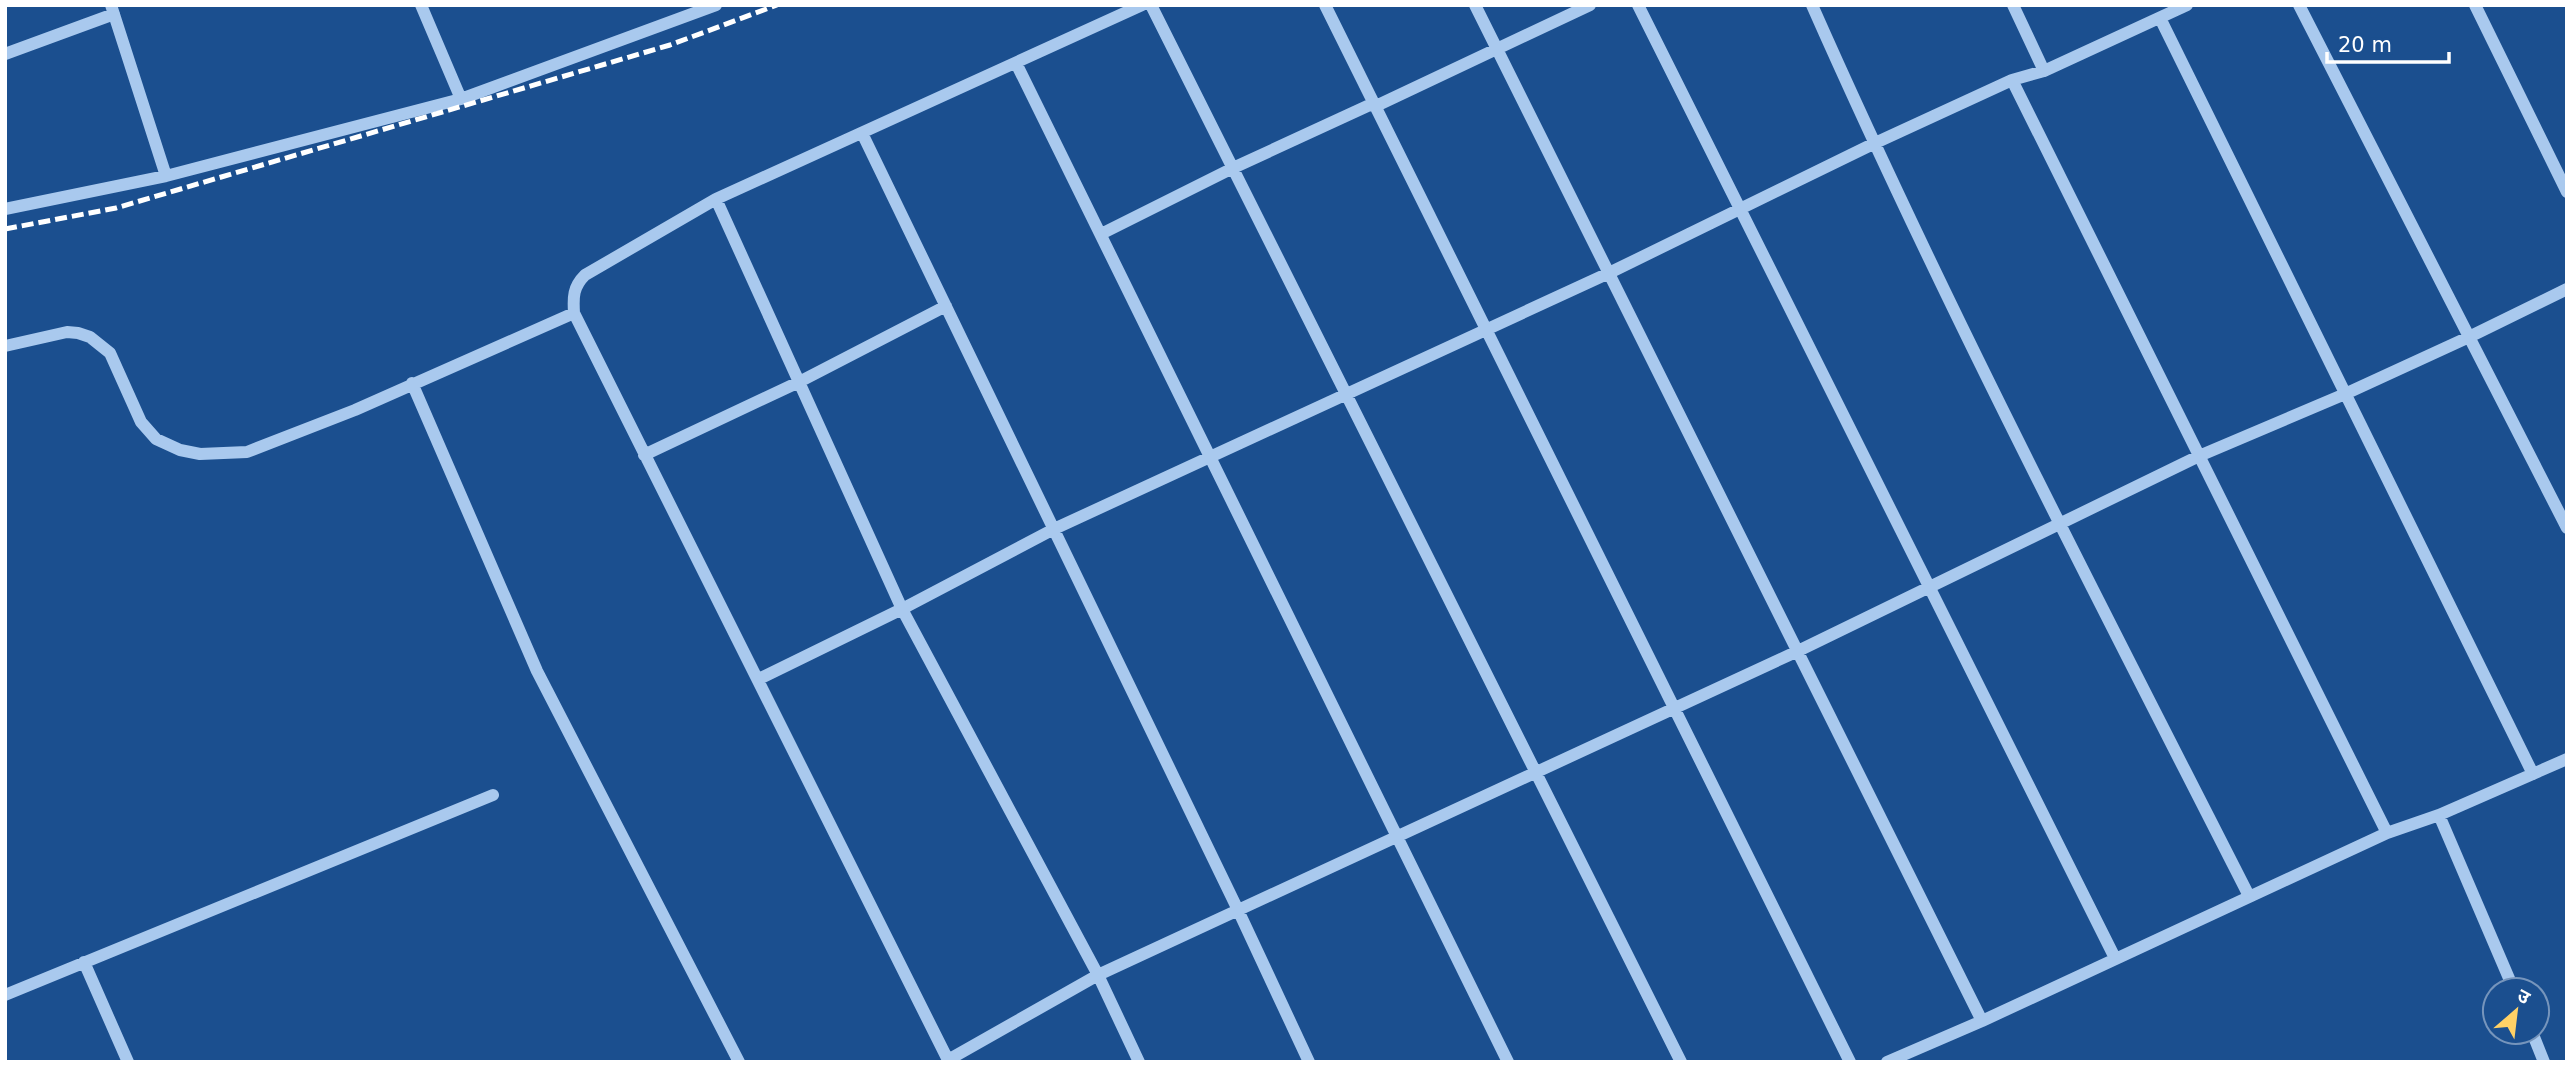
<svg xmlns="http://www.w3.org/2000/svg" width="2572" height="1067" viewBox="0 0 2572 1067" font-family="'DejaVu Sans','Noto Sans Devanagari',sans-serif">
	<rect width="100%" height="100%" fill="#1b4f8f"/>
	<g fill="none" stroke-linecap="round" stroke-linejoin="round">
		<path stroke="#a9c9ee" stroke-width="12" d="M 111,5 L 166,176
			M 421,5 L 461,99
			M 1151,5 L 1681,1062
			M 1325,5 L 1850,1062
			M 1475,5 L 1982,1021
			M 1638,5 L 2115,958
			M 1812,5 C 1946,308 2099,601 2249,896
			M 2013,5 L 2044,71
			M 2299,5 L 2567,528
			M 2475,5 L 2567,192
			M 2160,18 L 2533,774
			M 5,54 L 114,14
			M 1016,63 L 1508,1062
			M 2012,80 L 2387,833
			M 862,133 L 1238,910 L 1309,1062
			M 716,199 L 902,609 L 1098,975 L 1139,1062
			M 5,209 L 166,176 L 461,99 L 716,5
			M 1101,234 L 1233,168 L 1374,103 L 1376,106 L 1590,5
			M 5,346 L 67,332 L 78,333 L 90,337 L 110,353 L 141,422 L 156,439 L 180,450 L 200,454 L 247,452 L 355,410 L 574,313
			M 412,383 L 537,671 L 739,1062
			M 644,455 L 799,382 L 946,306
			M 759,679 L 902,609 L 1054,529 L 1609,273 L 1873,144 L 2012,80 L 2044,71 L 2187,5
			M 2439,815 L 2514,990
			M 84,962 L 128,1062
			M 5,995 L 493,795
			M 2532,1032 L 2544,1062
			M 948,1060 L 1098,975 L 1798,651 L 2199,456 L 2345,394 L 2469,337 L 2567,289
			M 949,1062 L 574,313 C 573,297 573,287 585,275 L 716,199 L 1142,5
			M 1887,1062 L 1982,1021 L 2387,833 L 2439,815 L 2567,759"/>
		<path stroke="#fff" stroke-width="5" stroke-dasharray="12 5" stroke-linecap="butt" d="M 5,229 L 116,208 L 670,45 L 777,5"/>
	</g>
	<rect width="2572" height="1067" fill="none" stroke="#ffffff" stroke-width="14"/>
	<g transform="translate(2516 1011) rotate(28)"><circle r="33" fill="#1b4f8f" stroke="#7695bc" stroke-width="2"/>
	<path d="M0-5L12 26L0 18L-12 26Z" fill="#ffd166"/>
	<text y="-10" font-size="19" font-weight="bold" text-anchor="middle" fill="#ffffff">उ</text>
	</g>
	<path d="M2327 52v10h122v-10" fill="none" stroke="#ffffff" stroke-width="3.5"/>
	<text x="2338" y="52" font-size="21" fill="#ffffff" stroke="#1b4f8f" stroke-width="5" paint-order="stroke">20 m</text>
</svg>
